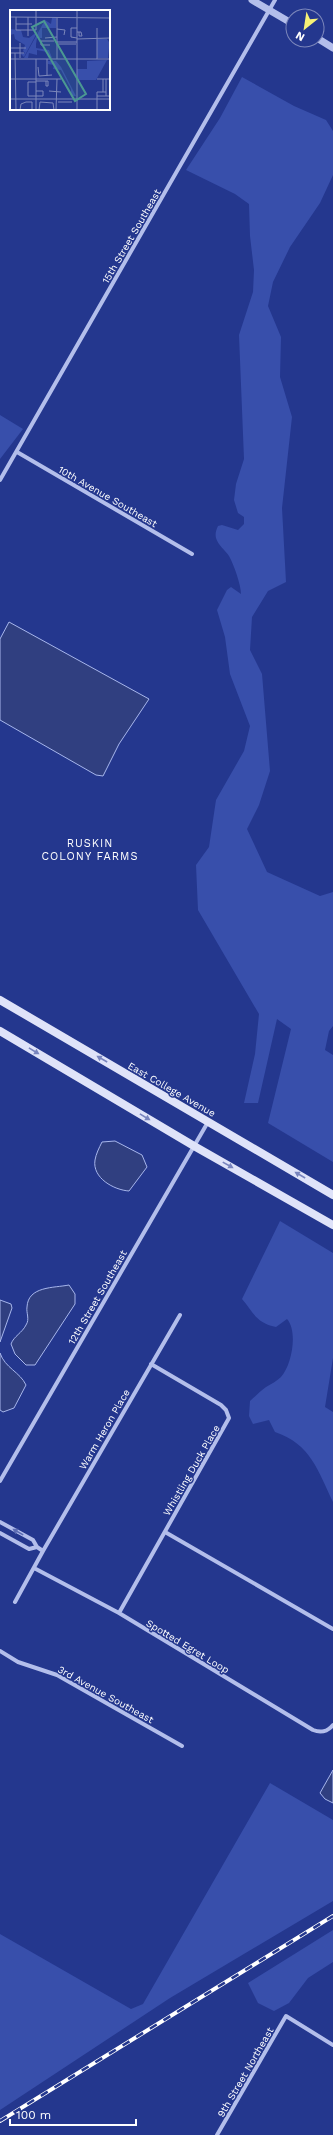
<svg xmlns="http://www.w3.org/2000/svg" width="333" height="2135" viewBox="0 0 333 2135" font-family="'Work Sans',sans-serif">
	<rect width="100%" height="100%" fill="#24378e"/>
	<path fill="#384fab" d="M 242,77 L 294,106 L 326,120 L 333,131 L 333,175 L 320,203 L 290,247 L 273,282 L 268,306 L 281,337 L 280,377 L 292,417 L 282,508 L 286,582 L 268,591 L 252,617 L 250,650 L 262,674 L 270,771 L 259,805 L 247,829 L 267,872 L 320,896 L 333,892 L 333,1026 L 329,1031 L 325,1050 L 333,1055 L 333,1162 L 268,1123 L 291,1029 L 277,1019 L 258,1103 L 244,1103 L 255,1054 L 259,1014 L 198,910 L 196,865 L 209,847 L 216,800 L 244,751 L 250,726 L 230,674 L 225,637 L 217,610 L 227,590 L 231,587 L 241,594 C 241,585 234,565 229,556 C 225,550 218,545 216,538 C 215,534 216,530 218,526 L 222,525 L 238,530 L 244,524 L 244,517 L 238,513 L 234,500 L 236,484 L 244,459 L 239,335 L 253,292 L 254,270 L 250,236 L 249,204 L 235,194 L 186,170 L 220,118 Z
		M 0,415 L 23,429 L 0,459 Z
		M 280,1221 L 333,1253 L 333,1358 L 325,1407 L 333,1412 L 333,1502 C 318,1471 311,1444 275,1432 L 269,1420 L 253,1424 L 249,1416 L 250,1401 C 255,1397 260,1391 266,1387 C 271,1384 277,1381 281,1377 C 292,1365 298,1331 287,1319 L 276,1327 C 256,1323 254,1313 242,1299 Z
		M 270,1783 L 333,1820 L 333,1901 L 170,1998 L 0,2110 L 0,1934 L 131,2009 L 143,2004 Z
		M 333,1930 L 333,1962 L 308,1978 L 289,2003 L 274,2011 L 258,2003 L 248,1983 Z"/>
	<path fill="#303f80" stroke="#a7b6ec" d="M 9,622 L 149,699 L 119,744 L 103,776 L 96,775 L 0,720 L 0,639 Z
		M 115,1141 L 142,1155 L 147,1167 L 129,1191 C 114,1190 92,1178 95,1160 C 96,1154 99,1148 102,1142 Z
		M 69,1285 L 75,1294 L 75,1304 L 35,1365 L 26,1365 L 15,1354 L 11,1344 C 14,1336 22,1333 26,1325 C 30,1319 26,1313 27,1307 C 28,1286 54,1288 69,1285 Z
		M 0,1300 L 11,1304 L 12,1308 L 0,1342 Z
		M 0,1353 C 5,1368 20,1372 26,1385 L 14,1408 L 3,1412 L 0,1410 Z
		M 333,1770 L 333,1803 L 325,1799 L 320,1793 Z"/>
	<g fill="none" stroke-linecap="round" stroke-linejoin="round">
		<path stroke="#b3beeb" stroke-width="4" d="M 17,452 L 192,554
			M 0,480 L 275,0
			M 0,1481 L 208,1122
			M 0,1522 L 33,1540 L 37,1547 L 29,1549 L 0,1533
			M 165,1532 L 333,1629
			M 43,1551 L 180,1315
			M 34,1568 L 119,1613 L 313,1730 C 321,1733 327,1732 333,1725
			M 15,1602 L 43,1551 L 37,1547
			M 119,1613 L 229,1418 L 226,1410 L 221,1405 L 151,1364
			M 0,1651 L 18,1662 L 57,1675 L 182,1746
			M 217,2135 L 286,2016 L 333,2045"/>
		<path stroke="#b3beeb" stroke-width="7" d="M 252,0 L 293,24
			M 317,38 L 333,48"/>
		<path stroke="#dfe3f9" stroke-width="8" d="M 0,1000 L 333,1195
			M 0,1031 L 194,1146 L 333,1225"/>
		<g stroke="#fff" stroke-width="4">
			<path id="rail" d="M 0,2121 L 333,1916"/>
		</g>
		<use href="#rail" stroke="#24378e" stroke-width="2.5" stroke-dasharray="8" stroke-linecap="butt"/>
	</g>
	<defs><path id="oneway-solid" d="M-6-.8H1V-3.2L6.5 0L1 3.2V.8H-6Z"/></defs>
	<g fill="#7884be">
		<use href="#oneway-solid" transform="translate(34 1051) rotate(31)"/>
		<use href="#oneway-solid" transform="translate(102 1059) rotate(-150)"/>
		<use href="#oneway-solid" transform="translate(145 1117) rotate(31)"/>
		<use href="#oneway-solid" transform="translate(228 1165) rotate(29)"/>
		<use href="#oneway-solid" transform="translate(300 1175) rotate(-150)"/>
	</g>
	<use fill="#5d6db3" href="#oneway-solid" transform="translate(18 1532) rotate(-151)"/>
	<g text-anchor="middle" stroke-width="3" stroke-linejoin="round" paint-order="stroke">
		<g font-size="10" fill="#fff" stroke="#24378e">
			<text transform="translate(131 236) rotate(-60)" y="4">15th Street Southeast</text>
			<text transform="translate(108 496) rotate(30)" y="4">10th Avenue Southeast</text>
			<text transform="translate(172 1089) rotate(30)" y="4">East College Avenue</text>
			<text transform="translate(97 1297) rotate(-60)" y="4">12th Street Southeast</text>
			<text transform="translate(104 1429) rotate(-60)" y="4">Warm Heron Place</text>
			<text transform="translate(191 1470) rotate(-60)" y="4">Whistling Duck Place</text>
			<text transform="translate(188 1646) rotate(31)" y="4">Spotted Egret Loop</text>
			<text transform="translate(106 1694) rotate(29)" y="4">3rd Avenue Southeast</text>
			<text transform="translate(245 2072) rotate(-60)" y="4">9th Street Northeast</text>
		</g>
		<g font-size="11" letter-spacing="1" fill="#fff" stroke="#24378e">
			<text x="90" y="847">RUSKIN<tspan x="90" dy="13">COLONY FARMS</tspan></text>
		</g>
	</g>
	<g transform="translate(10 10)">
		<rect width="100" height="100" fill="#24378e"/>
		<path d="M 42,8 L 46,8 L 46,18 L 32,18 L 32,28 L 27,28 L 26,34 L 26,38 L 39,40 L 42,48 L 38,47 L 37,42 L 27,40 L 27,45 L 19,43 L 18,48 L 14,48 L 35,10 L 41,14 ZM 0,19 L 11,20 L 13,27 L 19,28 L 28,21 L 14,47 L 11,44 L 15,43 L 13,41 L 15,35 L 5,29 L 4,24 L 0,25 ZM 87,29 L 97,29 L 99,32 L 100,29 L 98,48 L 87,48 ZM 97,50 L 86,70 L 67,70 L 67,59 L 77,59 L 77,51 ZM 38,51 L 46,51 L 51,57 L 66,86 L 61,86 L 61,79 L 51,60 L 43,59 L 44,55 L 38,54 Z" fill="#384fab"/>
		<path fill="none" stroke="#7c87bb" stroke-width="1" d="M 0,7 L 100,8M 6,7 L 6,20 L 26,20 L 26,0M 18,7 L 18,26M 6,14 L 22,14M 87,18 L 87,49M 47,19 L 55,20 L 54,25M 67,22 L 71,22 L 72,26 L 69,26 L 69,22M 35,28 L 47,27M 67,28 L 61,27 L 61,18 L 67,18M 67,29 L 100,28M 46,32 L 67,32M 48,34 L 66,34M 40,35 L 31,35 L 31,31 L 44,31M 0,38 L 16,38M 0,43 L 14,43M 5,43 L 6,100M 0,48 L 0,28M 10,48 L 10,33M 0,49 L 100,49M 37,49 L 37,66M 47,49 L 47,8M 28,57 L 29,66 L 42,65M 0,69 L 51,69M 87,69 L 100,69M 26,71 L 38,71 L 38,76 L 36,76 L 36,71M 26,81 L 33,81 L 33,86 L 18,86 L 18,72 L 26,72M 39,81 L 51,82M 93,82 L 93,69M 87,86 L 100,86M 96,86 L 96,69M 0,89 L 100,89M 48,92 L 62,92M 10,100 L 11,94 L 16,92 L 22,92 L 22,100M 26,100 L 26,49M 29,100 L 30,92 L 43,93 L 44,100M 46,100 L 47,69M 67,100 L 67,0M 87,100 L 87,82 L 96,82"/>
		<path fill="#4b9892" fill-opacity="0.15" stroke="#4b9892" stroke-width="2" d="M 34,11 L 76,84 L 65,91 L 22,17 Z"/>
		<rect width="100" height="100" fill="none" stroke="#fff" stroke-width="2"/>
	</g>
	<g transform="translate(305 28) rotate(210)"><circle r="19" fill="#24378e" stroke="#7c87bb"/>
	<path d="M0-3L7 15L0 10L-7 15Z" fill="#f6f176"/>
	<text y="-6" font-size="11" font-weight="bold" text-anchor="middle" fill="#ffffff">N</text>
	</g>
	<path d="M10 2119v6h126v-6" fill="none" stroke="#ffffff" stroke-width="2"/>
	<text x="16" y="2119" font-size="12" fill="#ffffff" stroke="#24378e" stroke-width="3" paint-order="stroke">100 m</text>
</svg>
